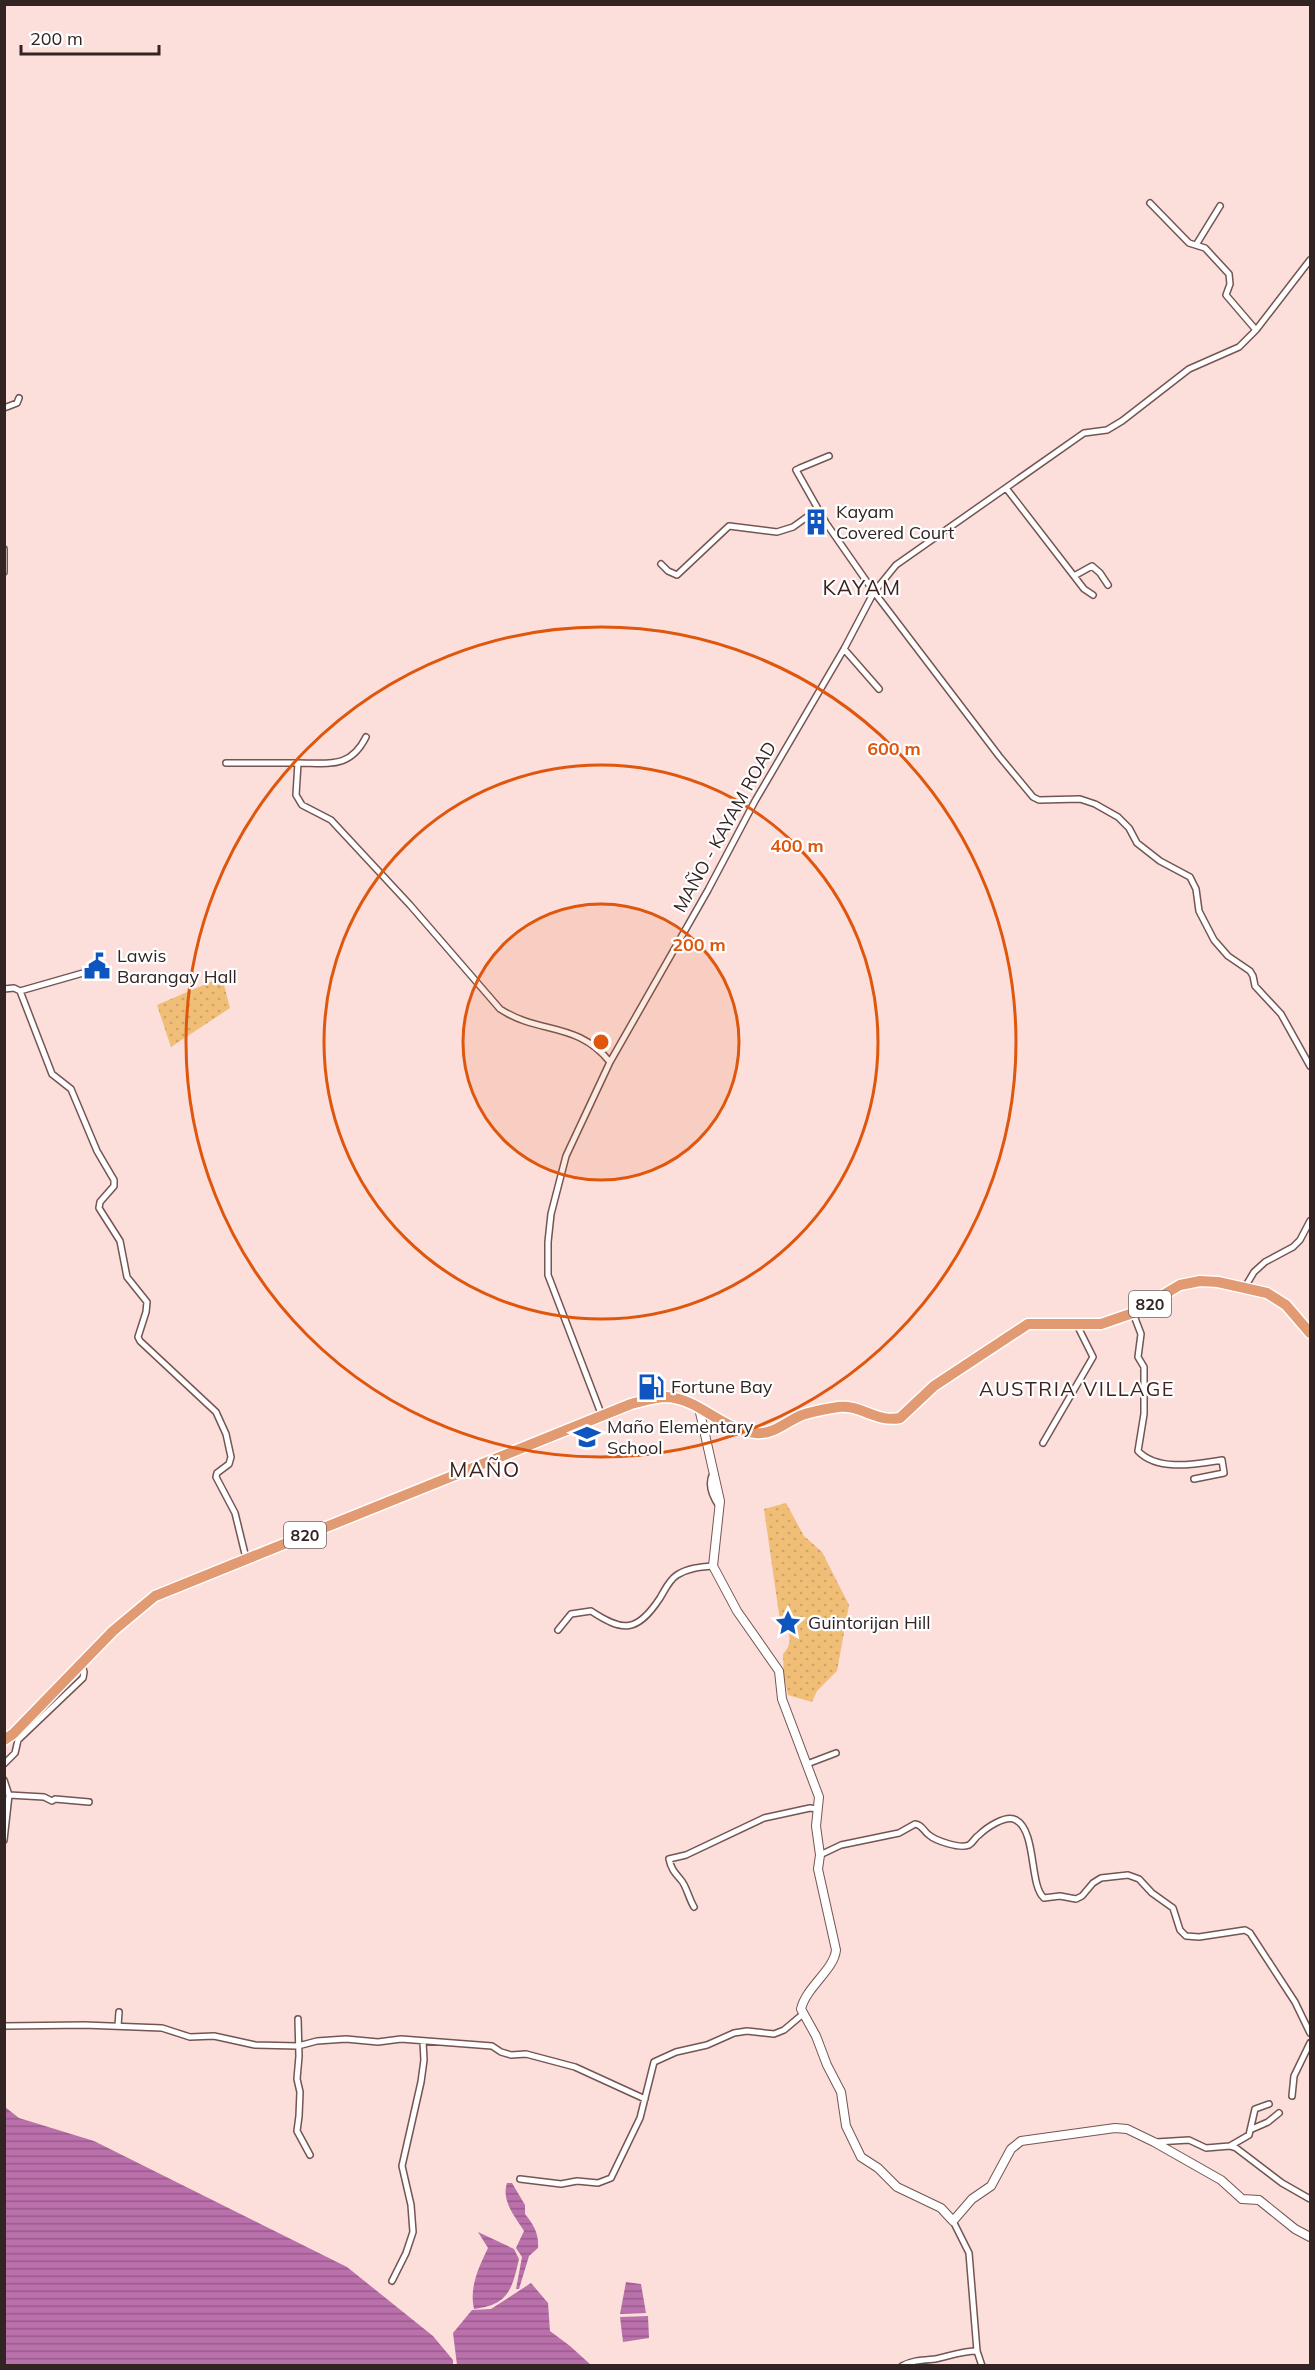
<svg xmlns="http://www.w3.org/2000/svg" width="1315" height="2370" viewBox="0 0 1315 2370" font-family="Mulish,sans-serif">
	<defs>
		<pattern id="green-dots" width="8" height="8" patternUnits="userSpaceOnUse" patternTransform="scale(1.5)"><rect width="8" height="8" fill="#f0be77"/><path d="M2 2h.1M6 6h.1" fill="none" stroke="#cea367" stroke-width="1.8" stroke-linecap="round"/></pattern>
		<pattern id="water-rules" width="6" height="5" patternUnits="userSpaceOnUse" patternTransform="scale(1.5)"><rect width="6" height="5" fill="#ba70ab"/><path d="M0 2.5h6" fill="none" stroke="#985c8b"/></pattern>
	</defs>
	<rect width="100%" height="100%" fill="#fcdedb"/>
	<path fill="url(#green-dots)" d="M 222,977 L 230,1008 L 171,1047 L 157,1005 Z
		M 786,1503 L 804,1536 L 822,1552 L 849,1605 L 837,1671 L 817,1691 L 812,1702 L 788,1695 L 784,1676 L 783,1654 C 794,1643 790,1630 780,1621 L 764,1509 Z"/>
	<path fill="url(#water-rules)" d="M 5,2107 L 19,2118 L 94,2141 L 347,2267 L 433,2336 L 453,2360 L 453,2365 L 5,2365 Z
		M 507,2183 L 512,2183 L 525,2205 L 525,2214 C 534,2225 539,2234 538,2248 L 529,2256 L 519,2289 L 516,2289 L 522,2257 L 516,2248 L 524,2231 C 515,2216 501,2201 507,2183 Z
		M 478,2232 L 514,2249 L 519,2259 C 512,2289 509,2305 474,2309 C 469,2287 479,2267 488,2248 Z
		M 626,2282 L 641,2284 L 646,2313 L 620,2314 Z
		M 531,2283 L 548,2303 L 550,2331 L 570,2346 L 591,2365 L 457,2365 L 453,2333 L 472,2310 L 491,2309 Z
		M 648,2316 L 649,2338 L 623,2342 L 620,2317 Z"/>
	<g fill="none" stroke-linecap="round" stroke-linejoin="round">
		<g stroke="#745552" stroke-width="8">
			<path id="street" d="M 1150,203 L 1189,243 L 1205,248 L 1229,274 L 1230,284 L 1226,295 L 1256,330
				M 1196,245 L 1220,206
				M 4,408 L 17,403 L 19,398
				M 829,456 L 800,468 L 796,470 L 826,523 L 874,592 L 999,756 L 1033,797 L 1039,800 L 1080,799 L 1095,804 L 1118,817 L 1129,828 L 1137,843 L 1160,861 L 1190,877 L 1196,889 L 1199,911 L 1214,940 L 1228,956 L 1250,971 L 1253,976 L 1255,986 L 1281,1014 L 1310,1066
				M 1006,488 L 1074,576 L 1092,566 L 1100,573 L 1108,585
				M 4,549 L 4,572
				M 661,564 L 668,571 L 677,575 L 729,526 L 777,532 L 793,527 L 818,509
				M 1074,576 L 1084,589 L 1093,595
				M 844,649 L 879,689
				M 366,737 C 350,769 329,763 298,763 L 296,795 L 302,805 L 331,820 L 410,905 L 500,1009 C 540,1035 577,1021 610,1062
				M 226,763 L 298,763
				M 4,989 L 14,988 L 20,991 L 52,1074 L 71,1089 L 97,1151 L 114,1180 L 114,1186 L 100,1202 L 99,1208 L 120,1241 L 127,1277 L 147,1302 L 146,1312 L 138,1337 L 140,1341 L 216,1412 L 226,1434 L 231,1457 L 229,1464 L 217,1473 L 216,1477 L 235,1513 L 246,1558
				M 20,991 L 90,971
				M 1245,1287 L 1254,1272 L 1265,1262 L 1293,1247 L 1300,1240 L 1310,1221
				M 1133,1313 L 1141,1334 L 1138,1357 L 1144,1367 L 1144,1414 L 1138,1451 C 1158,1472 1196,1464 1222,1460 L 1224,1473 L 1194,1479
				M 602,1416 L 548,1275 L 548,1242 L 551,1214 L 566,1156 L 610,1062 L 708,890 L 755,801 L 844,649 L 874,592 L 896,565 L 1084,433 L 1107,430 L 1122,421 L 1189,369 L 1239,347 L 1256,330 L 1310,260
				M 1043,1443 L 1093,1357 L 1077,1325
				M 713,1473 C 707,1485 712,1496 719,1506
				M 558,1630 L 571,1614 L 591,1611 C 623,1632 637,1633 660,1598 C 665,1590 669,1580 677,1575 C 688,1568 700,1567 713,1566
				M 4,1764 L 15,1753 L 18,1740 L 83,1678 L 84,1672 L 82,1665
				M 807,1764 L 836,1753
				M 4,1780 L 9,1795
				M 4,1840 L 9,1795 L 44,1797 L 52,1801 L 55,1799 L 89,1802
				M 820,1855 L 841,1845 L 899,1833 L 915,1824 C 923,1825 923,1831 929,1835 C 936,1841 960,1849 969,1845 C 973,1843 975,1837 979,1835 C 986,1828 1006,1814 1016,1820 C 1037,1832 1029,1885 1044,1898 L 1060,1896 L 1076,1899 L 1082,1896 L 1093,1883 L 1101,1878 L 1128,1875 L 1139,1879 L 1152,1893 L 1173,1908 L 1180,1930 L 1186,1936 L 1199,1937 L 1245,1930 L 1250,1933 L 1295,2002 L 1310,2033
				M 694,1907 C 689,1899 686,1885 681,1880 C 675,1873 671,1869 669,1859 L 686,1855 L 764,1818 L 810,1808 L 817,1809
				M 298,2019 L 299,2056 L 297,2079 L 300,2092 L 299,2116 L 297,2131 L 310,2155
				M 4,2026 L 84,2025 L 162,2028 L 190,2037 L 214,2036 L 255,2045 L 298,2046 L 317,2041 L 346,2039 L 378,2042 L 401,2039 L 492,2046 L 501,2052 L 511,2055 L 526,2054 L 575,2067 L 645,2099
				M 118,2026 L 119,2012
				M 1292,2096 L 1294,2076 L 1310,2043
				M 1252,2129 L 1268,2122 L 1279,2113
				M 1156,2142 L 1189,2140 L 1206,2148 L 1230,2146 L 1236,2148 L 1282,2183 L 1310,2199
				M 1230,2146 L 1249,2135 L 1255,2109 L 1269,2104
				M 520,2179 L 561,2184 L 577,2181 L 598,2183 L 611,2178 L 640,2118 L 654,2062 L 676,2052 L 707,2045 L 734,2033 L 747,2031 L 774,2034 L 784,2030 L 803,2014
				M 953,2221 L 969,2253 L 977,2351 L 982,2366
				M 392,2281 L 406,2253 L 413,2232 L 411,2205 L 402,2166 L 421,2082 L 424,2060 L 423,2042
				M 902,2366 C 912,2360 924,2360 935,2359 C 949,2356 962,2351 977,2351"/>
		</g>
		<g stroke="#745552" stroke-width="10">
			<path id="secondary" d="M 699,1408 L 720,1501 L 713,1566 L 737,1611 L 779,1671 L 782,1699 L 819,1797 L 816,1826 L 820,1855 L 818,1869 L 836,1950 C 834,1970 806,1987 801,2009 L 816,2036 L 827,2065 L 841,2092 L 846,2126 L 861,2157 L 878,2168 L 897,2187 L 941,2208 L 953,2221 L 972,2199 L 991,2186 L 1011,2149 L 1021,2141 L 1115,2128 L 1127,2129 L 1154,2142 L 1221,2180 L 1242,2199 L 1259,2200 L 1295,2229 L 1310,2237"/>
		</g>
		<g stroke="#fff" stroke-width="13">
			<path id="highway" d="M 4,1740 L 13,1734 L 113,1631 L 155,1596 L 631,1404 C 643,1401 655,1397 667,1397 C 700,1399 721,1430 756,1433 C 773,1435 787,1421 802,1415 C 813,1411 827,1409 838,1407 C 860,1404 877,1423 900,1418 L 934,1386 L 1028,1324 L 1101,1324 L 1133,1313 L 1180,1285 L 1200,1281 L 1218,1282 L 1267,1293 L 1286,1305 L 1310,1333"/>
		</g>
		<use href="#street" stroke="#fff" stroke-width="5"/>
		<use href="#secondary" stroke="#fff" stroke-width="8"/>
		<use href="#highway" stroke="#e19a72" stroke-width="10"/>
	</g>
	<circle cx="601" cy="1042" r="138" fill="#df560d" fill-opacity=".12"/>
	<g fill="none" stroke="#df560d" stroke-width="3">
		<circle cx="601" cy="1042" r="138"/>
		<circle cx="601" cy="1042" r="277"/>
		<circle cx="601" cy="1042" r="415"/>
	</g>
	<defs>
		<g id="building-bare" transform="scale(2.07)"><path d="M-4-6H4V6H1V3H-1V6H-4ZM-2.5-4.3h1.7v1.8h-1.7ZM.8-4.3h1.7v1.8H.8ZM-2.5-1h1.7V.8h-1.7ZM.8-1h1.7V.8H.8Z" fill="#0f55c0" stroke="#fff" stroke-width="2.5" paint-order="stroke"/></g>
		<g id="civic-bare" transform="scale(2.07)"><path d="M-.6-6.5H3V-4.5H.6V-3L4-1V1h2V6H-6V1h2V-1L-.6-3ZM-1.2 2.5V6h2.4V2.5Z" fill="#0f55c0" stroke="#fff" stroke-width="2.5" paint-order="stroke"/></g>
		<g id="fuel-bare" transform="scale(2.07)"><path d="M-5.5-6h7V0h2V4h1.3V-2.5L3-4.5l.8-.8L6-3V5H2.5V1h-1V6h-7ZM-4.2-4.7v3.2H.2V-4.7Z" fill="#0f55c0" stroke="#fff" stroke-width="2.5" paint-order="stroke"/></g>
		<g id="school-bare" transform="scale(2.07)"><path d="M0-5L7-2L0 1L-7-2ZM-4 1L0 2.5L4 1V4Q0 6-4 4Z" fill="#0f55c0" stroke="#fff" stroke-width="2.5" paint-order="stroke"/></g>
		<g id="sight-bare" transform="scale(2.07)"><path d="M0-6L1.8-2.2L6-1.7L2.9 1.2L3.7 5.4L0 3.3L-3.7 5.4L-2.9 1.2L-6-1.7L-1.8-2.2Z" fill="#0f55c0" stroke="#fff" stroke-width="2.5" paint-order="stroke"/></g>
	</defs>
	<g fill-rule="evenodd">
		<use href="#building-bare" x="816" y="522"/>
		<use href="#civic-bare" x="97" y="966"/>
		<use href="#fuel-bare" x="651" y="1387"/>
		<use href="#school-bare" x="587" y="1437"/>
		<use href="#sight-bare" x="788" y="1623"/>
	</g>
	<g text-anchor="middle" stroke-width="4.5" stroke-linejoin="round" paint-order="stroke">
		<g fill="#fff" stroke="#6f6665" stroke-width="1.5">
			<rect x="1129" y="1291" width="42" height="26" rx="4.5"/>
			<rect x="284" y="1522" width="42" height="26" rx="4.5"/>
		</g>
		<g font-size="16" font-weight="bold" fill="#312423">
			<text x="1150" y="1310">820</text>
			<text x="305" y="1541">820</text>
		</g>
		<g font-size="18" fill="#312423" stroke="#fff" text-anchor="start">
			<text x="836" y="518">Kayam<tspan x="836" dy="21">Covered Court</tspan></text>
			<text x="117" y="962">Lawis<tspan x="117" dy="21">Barangay Hall</tspan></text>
			<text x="671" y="1393">Fortune Bay</text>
			<text x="607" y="1433">Maño Elementary<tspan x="607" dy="21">School</tspan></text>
			<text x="808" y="1629">Guintorijan Hill</text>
		</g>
		<g font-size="18" fill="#312423" stroke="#fff">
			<text transform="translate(725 827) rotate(-61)" y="6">MAÑO - KAYAM ROAD</text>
		</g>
		<g font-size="20" letter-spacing="1.5" fill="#3d2220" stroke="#fff">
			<text x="1077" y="1396">AUSTRIA VILLAGE</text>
		</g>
		<g font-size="21" letter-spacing="1.5" fill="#3d2220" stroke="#fff">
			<text x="862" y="595">KAYAM</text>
			<text x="485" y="1477">MAÑO</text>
		</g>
	</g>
	<circle cx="601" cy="1042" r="9" fill="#df560d" stroke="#fff" stroke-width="3"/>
	<g font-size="18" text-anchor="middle" font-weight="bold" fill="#df560d" stroke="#fff" stroke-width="4.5" stroke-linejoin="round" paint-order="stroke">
		<text x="894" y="755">600 m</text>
		<text x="797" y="852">400 m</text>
		<text x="699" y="951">200 m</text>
	</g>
	<rect width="1315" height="2370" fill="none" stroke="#312423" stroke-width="12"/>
	<path d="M21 45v9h138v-9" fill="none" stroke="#312423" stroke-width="3"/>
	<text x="30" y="45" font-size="18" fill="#312423" stroke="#ffffff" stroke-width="4.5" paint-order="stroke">200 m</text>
</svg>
